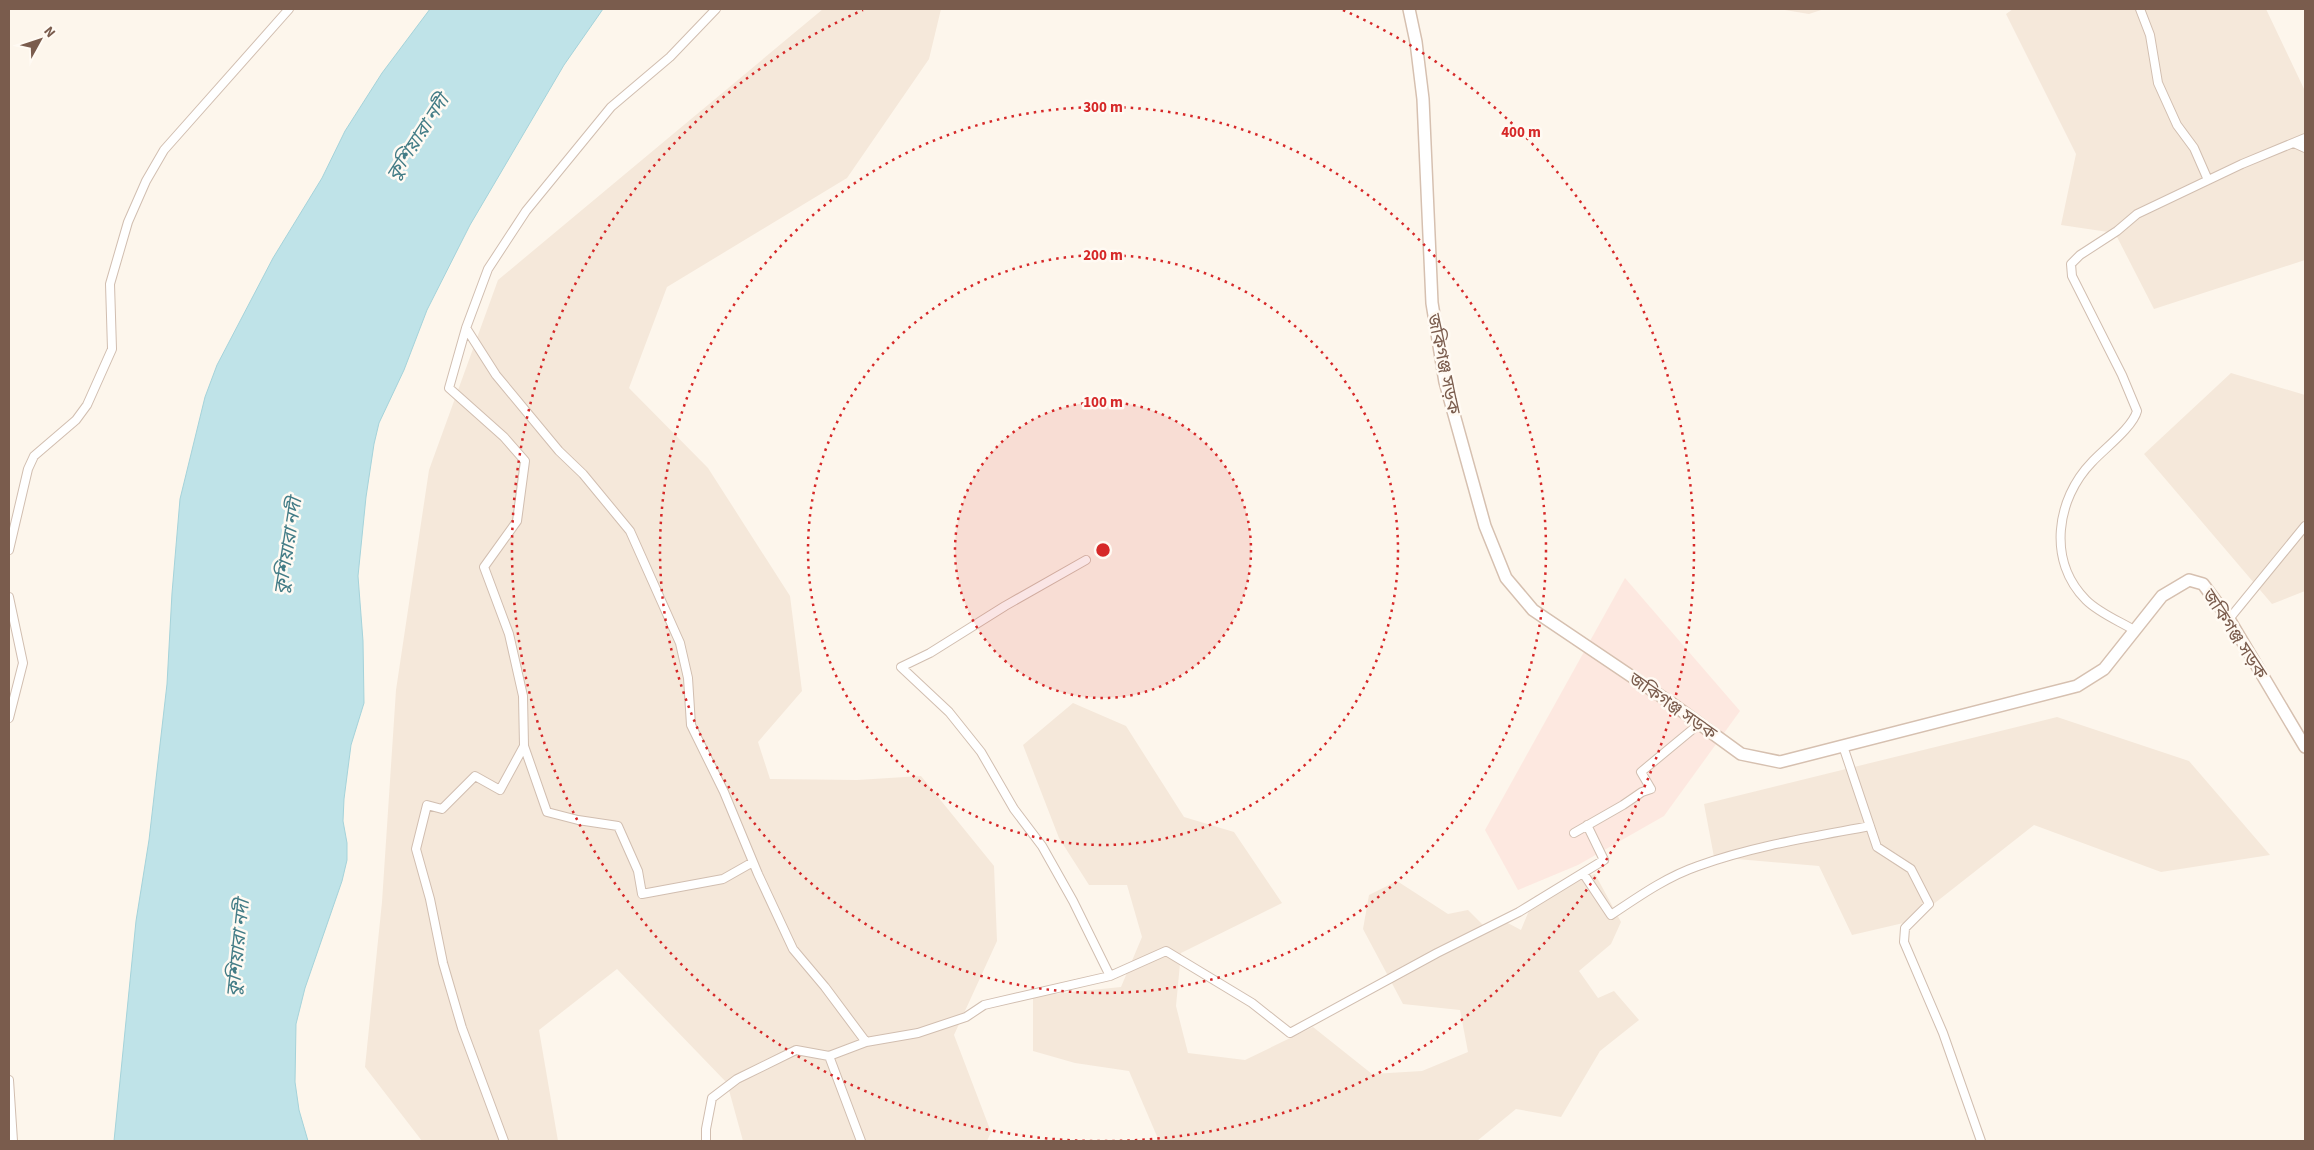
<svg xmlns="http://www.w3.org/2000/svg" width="2314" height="1150" viewBox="0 0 2314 1150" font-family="'Source Sans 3','Noto Sans Bengali',sans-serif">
	<rect width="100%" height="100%" fill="#fdf6ec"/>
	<path fill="#f5e8da" d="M 823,9 L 941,9 L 929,59 L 847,178 L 667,287 L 629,388 L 708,468 L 790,596 L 802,691 L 758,742 L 770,779 L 857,780 L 921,776 L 994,866 L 997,941 L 954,1035 L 991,1132 L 987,1141 L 743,1141 L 727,1083 L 617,969 L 539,1030 L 558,1141 L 422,1141 L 365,1067 L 382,902 L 396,690 L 429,470 L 498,280 Z
		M 1779,9 L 1824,9 L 1809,14 Z
		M 2013,9 L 2266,9 L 2305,91 L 2305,260 L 2154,309 L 2115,233 L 2061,225 L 2076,154 L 2006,14 Z
		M 2231,373 L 2305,395 L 2305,591 L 2272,604 L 2144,454 Z
		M 1073,703 L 1126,726 L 1184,817 L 1234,832 L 1282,903 L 1181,953 L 1176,1006 L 1188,1053 L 1245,1060 L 1313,1027 L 1372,1074 L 1422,1071 L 1468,1052 L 1460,1010 L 1403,1004 L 1363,929 L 1369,895 L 1397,881 L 1448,914 L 1468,910 L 1488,930 L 1504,921 L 1521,930 L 1535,896 L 1595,874 L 1621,922 L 1611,944 L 1579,971 L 1598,998 L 1614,991 L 1639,1020 L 1600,1051 L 1561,1117 L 1516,1109 L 1477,1141 L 1159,1141 L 1129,1071 L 1075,1063 L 1033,1051 L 1033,996 L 1121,987 L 1142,937 L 1127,885 L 1089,885 L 1059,838 L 1023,745 Z
		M 2057,717 L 2189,761 L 2270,855 L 2161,872 L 2034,825 L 1912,921 L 1852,935 L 1819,866 L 1714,857 L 1704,804 Z"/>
	<path fill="#fde8e0" d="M 1625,578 L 1740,711 L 1664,816 L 1578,865 L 1518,890 L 1485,830 Z"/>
	<path fill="#bfe3e8" stroke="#a5d3da" d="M 430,9 L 603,9 L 564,65 L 470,225 L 427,310 L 404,370 L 379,423 L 374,444 L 366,497 L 358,576 L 363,641 L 364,703 L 351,745 L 344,799 L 343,821 L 347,843 L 347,860 L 342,881 L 305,988 L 296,1024 L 295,1082 L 299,1110 L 308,1141 L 114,1141 L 136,921 L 149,840 L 167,684 L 172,593 L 180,499 L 205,397 L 217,365 L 273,258 L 322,178 L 345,131 L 382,73 Z"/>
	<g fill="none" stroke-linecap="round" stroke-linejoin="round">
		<g stroke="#d1beb0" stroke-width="10">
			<path id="street" d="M 716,9 L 670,57 L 611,107 L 526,211 L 488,269 L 466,328 L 496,375 L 559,451 L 583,474 L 630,531 L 680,643 L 688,678 L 691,725 L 724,792 L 758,874 L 793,949 L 825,987 L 866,1042
				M 2140,9 L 2150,35 L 2158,83 L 2177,125 L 2194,148 L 2208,180
				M 2294,143 L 2305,148
				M 466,328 L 449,388 L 504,437 L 525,461 L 517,521 L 484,567 L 509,634 L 523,696 L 524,746 L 500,790 L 475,776 L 442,809 L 427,805 L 416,849 L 430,899 L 443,963 L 462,1028 L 504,1141
				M 9,550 L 28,469 L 34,456 L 76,420 L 87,405 L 112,349 L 110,284 L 128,222 L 146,181 L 164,150 L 289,9
				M 9,597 L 23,663 L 9,718
				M 2229,619 L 2305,526
				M 2134,630 C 2119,621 2099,613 2086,600 C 2047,561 2056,499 2092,462 C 2104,449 2133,427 2137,411 L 2122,375 L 2072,276 L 2071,264 L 2080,255 L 2117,231 L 2137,214 L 2242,164 L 2305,138
				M 524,746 L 547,812 L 578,820 L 618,826 L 638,871 L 642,894 L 723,879 L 753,862
				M 1843,746 L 1877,847 L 1911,869 L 1929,904 L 1905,928 L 1904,942 L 1943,1033 L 1981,1141
				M 1574,833 L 1623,805 L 1642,792 L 1651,789 L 1641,772 L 1699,724
				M 1583,873 L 1611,915 C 1638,897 1666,877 1698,866 C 1753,846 1812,837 1870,826
				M 1110,976 L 1166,951 L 1252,1003 L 1290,1033 L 1437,953 L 1519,912 L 1604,860 L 1587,825
				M 9,1080 L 13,1141
				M 706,1141 L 706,1129 L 712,1098 L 737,1079 L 796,1050 L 829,1056
				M 861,1141 L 829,1056 L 866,1042 L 918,1033 L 966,1017 L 984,1005 L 1110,976 L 1073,901 L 1042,846 L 1014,809 L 981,752 L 949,712 L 901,667 L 930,653 L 1005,606 L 1086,560"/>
		</g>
		<g stroke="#d6c0b0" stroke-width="14">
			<path id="secondary" d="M 1409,9 L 1416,42 L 1423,99 L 1432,303 L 1445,382 L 1485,526 L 1506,578 L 1533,610 L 1671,703 L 1741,754 L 1780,762 L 2077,686 L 2104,669 L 2162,596 L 2189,580 L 2203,584 L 2229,619 L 2305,747"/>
		</g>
		<use href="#street" stroke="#fff" stroke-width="8"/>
		<use href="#secondary" stroke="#fff" stroke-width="11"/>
	</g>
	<circle cx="1103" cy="550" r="148" fill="#d62828" fill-opacity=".12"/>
	<g fill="none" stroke="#d62828" stroke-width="2.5" stroke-dasharray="2.5 5">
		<circle cx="1103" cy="550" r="148"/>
		<circle cx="1103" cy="550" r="295"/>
		<circle cx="1103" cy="550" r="443"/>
		<path d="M1343 10A591 591 0 1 1 863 10"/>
	</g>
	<g text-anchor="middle" stroke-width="5" stroke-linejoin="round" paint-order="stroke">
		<g font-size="18" fill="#7a5c4d" stroke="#fffaf3">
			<text transform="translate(1444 364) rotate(78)" y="6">জকিগঞ্জ সড়ক</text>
			<text transform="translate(2235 634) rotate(57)" y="6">জকিগঞ্জ সড়ক</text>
			<text transform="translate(1673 706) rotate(35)" y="6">জকিগঞ্জ সড়ক</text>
		</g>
		<g font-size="19" font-style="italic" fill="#437c86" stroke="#fffaf3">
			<text transform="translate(417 137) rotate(-57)" y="7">কুশিয়ারা নদী</text>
			<text transform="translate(287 546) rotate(-81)" y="7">কুশিয়ারা নদী</text>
			<text transform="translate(237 948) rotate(-84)" y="7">কুশিয়ারা নদী</text>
		</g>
	</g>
	<circle cx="1103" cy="550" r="8" fill="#d62828" stroke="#fffaf3" stroke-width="2.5"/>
	<g font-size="15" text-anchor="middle" font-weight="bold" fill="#d62828" stroke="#fffaf3" stroke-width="5" stroke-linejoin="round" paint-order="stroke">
		<text x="1103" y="112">300 m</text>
		<text x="1521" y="137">400 m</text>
		<text x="1103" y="260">200 m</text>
		<text x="1103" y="407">100 m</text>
	</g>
	<rect width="2314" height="1150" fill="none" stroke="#7a5c4d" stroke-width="20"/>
	<g transform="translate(40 40) rotate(50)" stroke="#fffaf3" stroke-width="4" paint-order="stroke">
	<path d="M0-4L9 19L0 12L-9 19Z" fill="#7a5c4d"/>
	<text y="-8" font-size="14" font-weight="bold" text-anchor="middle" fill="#7a5c4d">N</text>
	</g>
</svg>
